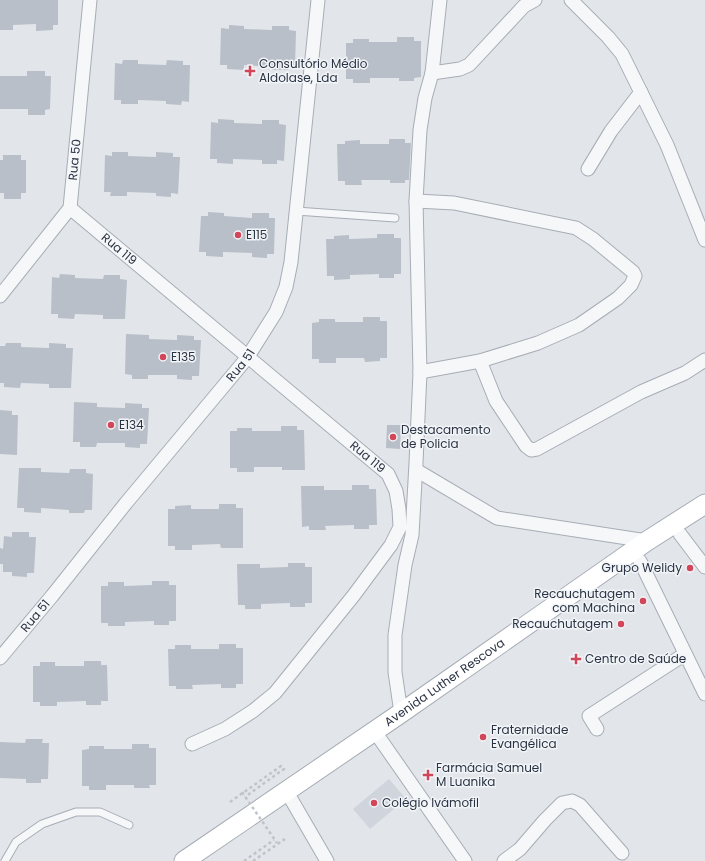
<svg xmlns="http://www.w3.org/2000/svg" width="705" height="861" viewBox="0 0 705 861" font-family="Poppins,sans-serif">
	<rect width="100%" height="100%" fill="#e2e6eb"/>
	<path fill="#d0d5dd" d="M 389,779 L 406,799 L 370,829 L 353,809 Z"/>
	<path fill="#b9bfc8" d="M 0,0 L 58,0 L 58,25 L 53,25 L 53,30 L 36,31 L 36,24 L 13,25 L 13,30 L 0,30 Z
		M 229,25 L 244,26 L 244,29 L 272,30 L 272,26 L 289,26 L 289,30 L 296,31 L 295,67 L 288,67 L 288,70 L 272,70 L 272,67 L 244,65 L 244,70 L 227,69 L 227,65 L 220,65 L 221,28 L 229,29 Z
		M 397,37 L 414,37 L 414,41 L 421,41 L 421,77 L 414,78 L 414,81 L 399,81 L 399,78 L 370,78 L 370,83 L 353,83 L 353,79 L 346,79 L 346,43 L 353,43 L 353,39 L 369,39 L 369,42 L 397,42 Z
		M 123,60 L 138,60 L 138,64 L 166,65 L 167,60 L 183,61 L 183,65 L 190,65 L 189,102 L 182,101 L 181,105 L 166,104 L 166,101 L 138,100 L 138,104 L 121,104 L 121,100 L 114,100 L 115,63 L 122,64 Z
		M 27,71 L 45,71 L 45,76 L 51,76 L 50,109 L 45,110 L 45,115 L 28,115 L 28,109 L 0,109 L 0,76 L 27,76 Z
		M 218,119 L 234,120 L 234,123 L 262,124 L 262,120 L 279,120 L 279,124 L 286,125 L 284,161 L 277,160 L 277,164 L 262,164 L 262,160 L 233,159 L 233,164 L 217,163 L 217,159 L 210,159 L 211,122 L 218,123 Z
		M 389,139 L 405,139 L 405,143 L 411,143 L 409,180 L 405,180 L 405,183 L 390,183 L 390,180 L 361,180 L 362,185 L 345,185 L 345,181 L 338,181 L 337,144 L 345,144 L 345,141 L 360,140 L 360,144 L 389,144 Z
		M 112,152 L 128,152 L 128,156 L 156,157 L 156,152 L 173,153 L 173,157 L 180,157 L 178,194 L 171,193 L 171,197 L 156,196 L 156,193 L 127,192 L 127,196 L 110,196 L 111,192 L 104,192 L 105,155 L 112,156 Z
		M 3,155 L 21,155 L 21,160 L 26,160 L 26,193 L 21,193 L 21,199 L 4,199 L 4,193 L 0,193 L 0,160 L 3,160 Z
		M 208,212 L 224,213 L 224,216 L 252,218 L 252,213 L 269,213 L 269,218 L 275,218 L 274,254 L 267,254 L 267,258 L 252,257 L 252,253 L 223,252 L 223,257 L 206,256 L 206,252 L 199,252 L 201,216 L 208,216 Z
		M 377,234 L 394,234 L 394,238 L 401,238 L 401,274 L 394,274 L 394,278 L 379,278 L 379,274 L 350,275 L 350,279 L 334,280 L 334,276 L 327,276 L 326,239 L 334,239 L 334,236 L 349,235 L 349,239 L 377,238 Z
		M 60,274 L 75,275 L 75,278 L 103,279 L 104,275 L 120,275 L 120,279 L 127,280 L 125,319 L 103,319 L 103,315 L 75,314 L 74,319 L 58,318 L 58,314 L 51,314 L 52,277 L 59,278 Z
		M 363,317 L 380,317 L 380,321 L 387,321 L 387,358 L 380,358 L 380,361 L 365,362 L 364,358 L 336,358 L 336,363 L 319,363 L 319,359 L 312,359 L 312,323 L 319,322 L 319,319 L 335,319 L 335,322 L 363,322 Z
		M 126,334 L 149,335 L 149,339 L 177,340 L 177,335 L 194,336 L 194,340 L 201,340 L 199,376 L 192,376 L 192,380 L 177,379 L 177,375 L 148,375 L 148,379 L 132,379 L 132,375 L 125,374 Z
		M 6,343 L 21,343 L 21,347 L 49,348 L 49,343 L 66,344 L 66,348 L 73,348 L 71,388 L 49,388 L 49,384 L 21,383 L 20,388 L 4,387 L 4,383 L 0,383 L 0,346 L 5,346 Z
		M 74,402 L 97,403 L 97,407 L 125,408 L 125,403 L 142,404 L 142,408 L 149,408 L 147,444 L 140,444 L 140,448 L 125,447 L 125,443 L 97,443 L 96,447 L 80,447 L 80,442 L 73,442 Z
		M 0,410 L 12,411 L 12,415 L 18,415 L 17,455 L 0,454 Z
		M 387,425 L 401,425 L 400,449 L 386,448 Z
		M 281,426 L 297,426 L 297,430 L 304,430 L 305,470 L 282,470 L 282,467 L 254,467 L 254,472 L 237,472 L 237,468 L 230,468 L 230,431 L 237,431 L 237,428 L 252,428 L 252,431 L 281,431 Z
		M 19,468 L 41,468 L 41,472 L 69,473 L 70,469 L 86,469 L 86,473 L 93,474 L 92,510 L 85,510 L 84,513 L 69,513 L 69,510 L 41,508 L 41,513 L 24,512 L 24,508 L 17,508 Z
		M 352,485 L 369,485 L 369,489 L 376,489 L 377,525 L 369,525 L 369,529 L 354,529 L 354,525 L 325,526 L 326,530 L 309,530 L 309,526 L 302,527 L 301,486 L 324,486 L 324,490 L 352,490 Z
		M 219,504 L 236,504 L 236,508 L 243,508 L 243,548 L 221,548 L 220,544 L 192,545 L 192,550 L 175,550 L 175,546 L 168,546 L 168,509 L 175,509 L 175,506 L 191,505 L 191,509 L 219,509 Z
		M 12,532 L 29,532 L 29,537 L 36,537 L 34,573 L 27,573 L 27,577 L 12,576 L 12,572 L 3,572 L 3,564 L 0,564 L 0,548 L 3,549 L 4,536 L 12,537 Z
		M 288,563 L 305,563 L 305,567 L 312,567 L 312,603 L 305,603 L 305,607 L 290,607 L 290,603 L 261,604 L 261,609 L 245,609 L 245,605 L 238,605 L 237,564 L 260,564 L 260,568 L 288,567 Z
		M 152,581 L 169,581 L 169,585 L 176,585 L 176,621 L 169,621 L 169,625 L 154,625 L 154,621 L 125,622 L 125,626 L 108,626 L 108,623 L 101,623 L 101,586 L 108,586 L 108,582 L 124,582 L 124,586 L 152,585 Z
		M 219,644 L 236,644 L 236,648 L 243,648 L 243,684 L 236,684 L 236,688 L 221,688 L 221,684 L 192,685 L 193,689 L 176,689 L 176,686 L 169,686 L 168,649 L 175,649 L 175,645 L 191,645 L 191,649 L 219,649 Z
		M 84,661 L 101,661 L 101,665 L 107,665 L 108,701 L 101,701 L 101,705 L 86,705 L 86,701 L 57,702 L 57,706 L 40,706 L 40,702 L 33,702 L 33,666 L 40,666 L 40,662 L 55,662 L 55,666 L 84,666 Z
		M 26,739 L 43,739 L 42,743 L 49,743 L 48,779 L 41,779 L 41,783 L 26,783 L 26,779 L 0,778 L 0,742 L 25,743 Z
		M 132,744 L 149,744 L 149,748 L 156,748 L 156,785 L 149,785 L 150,788 L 134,788 L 134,785 L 106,785 L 106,790 L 89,790 L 89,786 L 82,786 L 82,750 L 89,749 L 89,746 L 104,746 L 104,749 L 132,749 Z"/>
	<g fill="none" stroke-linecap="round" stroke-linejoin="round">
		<g stroke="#a7adb5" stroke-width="9">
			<path id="lane" d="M 296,211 L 395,218
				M 5,861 L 16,842 L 42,824 L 76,812 L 100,812 L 129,825"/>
		</g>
		<g stroke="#a7adb5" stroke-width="15">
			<g id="street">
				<path d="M 571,0 L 608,37 L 622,54 L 667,145 L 705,240"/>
				<path d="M 432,73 L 460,69 L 469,65 L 524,6 L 535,0"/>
				<path d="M 588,169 L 611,131 L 641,92"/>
				<path d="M 416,201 L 454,203 L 576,228 L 593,239 L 633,272 L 635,276 L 631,285 L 618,298 L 579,325 L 538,343 L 480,361 L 420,372"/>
				<path id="s1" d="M 70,208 L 388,474 L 396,491 L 399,509 L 400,527 L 391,545 L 354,595 L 275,693 L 253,711 L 225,729 L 192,744"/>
				<path id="s2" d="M 0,296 L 70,208 L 90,0"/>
				<path d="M 480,361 L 496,401 L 526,446 L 531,450 L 537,449 L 641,392 L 685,373 L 705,360"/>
				<path d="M 416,470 L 497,518 L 647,541"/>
				<path d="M 680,534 L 705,567"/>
				<path d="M 640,561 L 705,694"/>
				<path id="s3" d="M 0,658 L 52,596 L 126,503 L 247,358 L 276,312 L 286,287 L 291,262 L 318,0"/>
				<path d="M 401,713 L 395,672 L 395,635 L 405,565 L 412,535 L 416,463 L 420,372 L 416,201 L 420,130 L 425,98 L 432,73 L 440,0"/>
				<path d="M 597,729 L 589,716 L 685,654"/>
				<path d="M 380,739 L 465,861"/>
				<path d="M 291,799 L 327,861"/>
				<path d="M 504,861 L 520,849 L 545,820 L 562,803 L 572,801 L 580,805 L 622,853"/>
			</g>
		</g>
		<g stroke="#a7adb5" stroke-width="21">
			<g id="secondary">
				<path id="s4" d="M 184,861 L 401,713 L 647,541 L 705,504"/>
			</g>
		</g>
		<path stroke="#c0c4ca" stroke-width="2.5" stroke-dasharray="3 3" stroke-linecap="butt" d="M 230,802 L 281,766 L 284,769 L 245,797
			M 244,861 L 274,840
			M 253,861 L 285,839"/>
		<use href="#lane" stroke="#f5f7f9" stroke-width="7"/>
		<use href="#street" stroke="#f5f7f9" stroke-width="13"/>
		<use href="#secondary" stroke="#fff" stroke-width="19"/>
		<path stroke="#c0c4ca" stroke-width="2.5" stroke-dasharray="3 3" stroke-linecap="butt" d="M 242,792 L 277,843"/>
	</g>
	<g fill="#d14658" stroke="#f2f5f8" stroke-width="1.5">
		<path d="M248 65h4v4h4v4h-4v4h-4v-4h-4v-4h4z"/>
		<circle cx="238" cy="235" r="4"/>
		<circle cx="163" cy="357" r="4"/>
		<circle cx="111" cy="425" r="4"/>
		<circle cx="393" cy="437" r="4"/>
		<circle cx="690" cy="568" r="4"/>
		<circle cx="643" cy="601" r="4"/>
		<circle cx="621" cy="624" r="4"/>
		<path d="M574 653h4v4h4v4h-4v4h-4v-4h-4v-4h4z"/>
		<circle cx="483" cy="737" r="4"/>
		<path d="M426 769h4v4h4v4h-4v4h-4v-4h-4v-4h4z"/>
		<circle cx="374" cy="803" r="4"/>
	</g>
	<g text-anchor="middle" stroke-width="3" stroke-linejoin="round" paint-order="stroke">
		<g font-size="12" fill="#2a3343" stroke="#f2f5f8" text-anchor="start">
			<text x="259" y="68">Consultório Médio<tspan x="259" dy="14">Aldolase, Lda</tspan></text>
			<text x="246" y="239">E115</text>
			<text x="171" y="361">E135</text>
			<text x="119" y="429">E134</text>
			<text x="401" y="434">Destacamento<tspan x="401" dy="14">de Policia</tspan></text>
			<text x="682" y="572" text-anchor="end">Grupo Welidy</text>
			<text x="635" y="598" text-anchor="end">Recauchutagem<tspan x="635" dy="14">com Machina</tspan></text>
			<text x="613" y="628" text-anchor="end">Recauchutagem</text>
			<text x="585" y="663">Centro de Saúde</text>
			<text x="491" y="734">Fraternidade<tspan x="491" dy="14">Evangélica</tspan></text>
			<text x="436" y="772">Farmácia Samuel<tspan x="436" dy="14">M Luanika</tspan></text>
			<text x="382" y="807">Colégio Ivámofil</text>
		</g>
		<g font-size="12" fill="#2a3343" stroke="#f2f5f8">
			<text dy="4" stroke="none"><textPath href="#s2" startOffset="161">Rua 50</textPath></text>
			<text dy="4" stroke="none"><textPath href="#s1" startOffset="64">Rua 119</textPath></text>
			<text dy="4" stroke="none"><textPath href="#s3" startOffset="379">Rua 51</textPath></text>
			<text dy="4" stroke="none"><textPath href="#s1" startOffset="388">Rua 119</textPath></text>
			<text dy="4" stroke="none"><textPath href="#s3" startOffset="55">Rua 51</textPath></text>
			<text dy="4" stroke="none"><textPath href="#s4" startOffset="316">Avenida Luther Rescova</textPath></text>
		</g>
	</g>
</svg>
